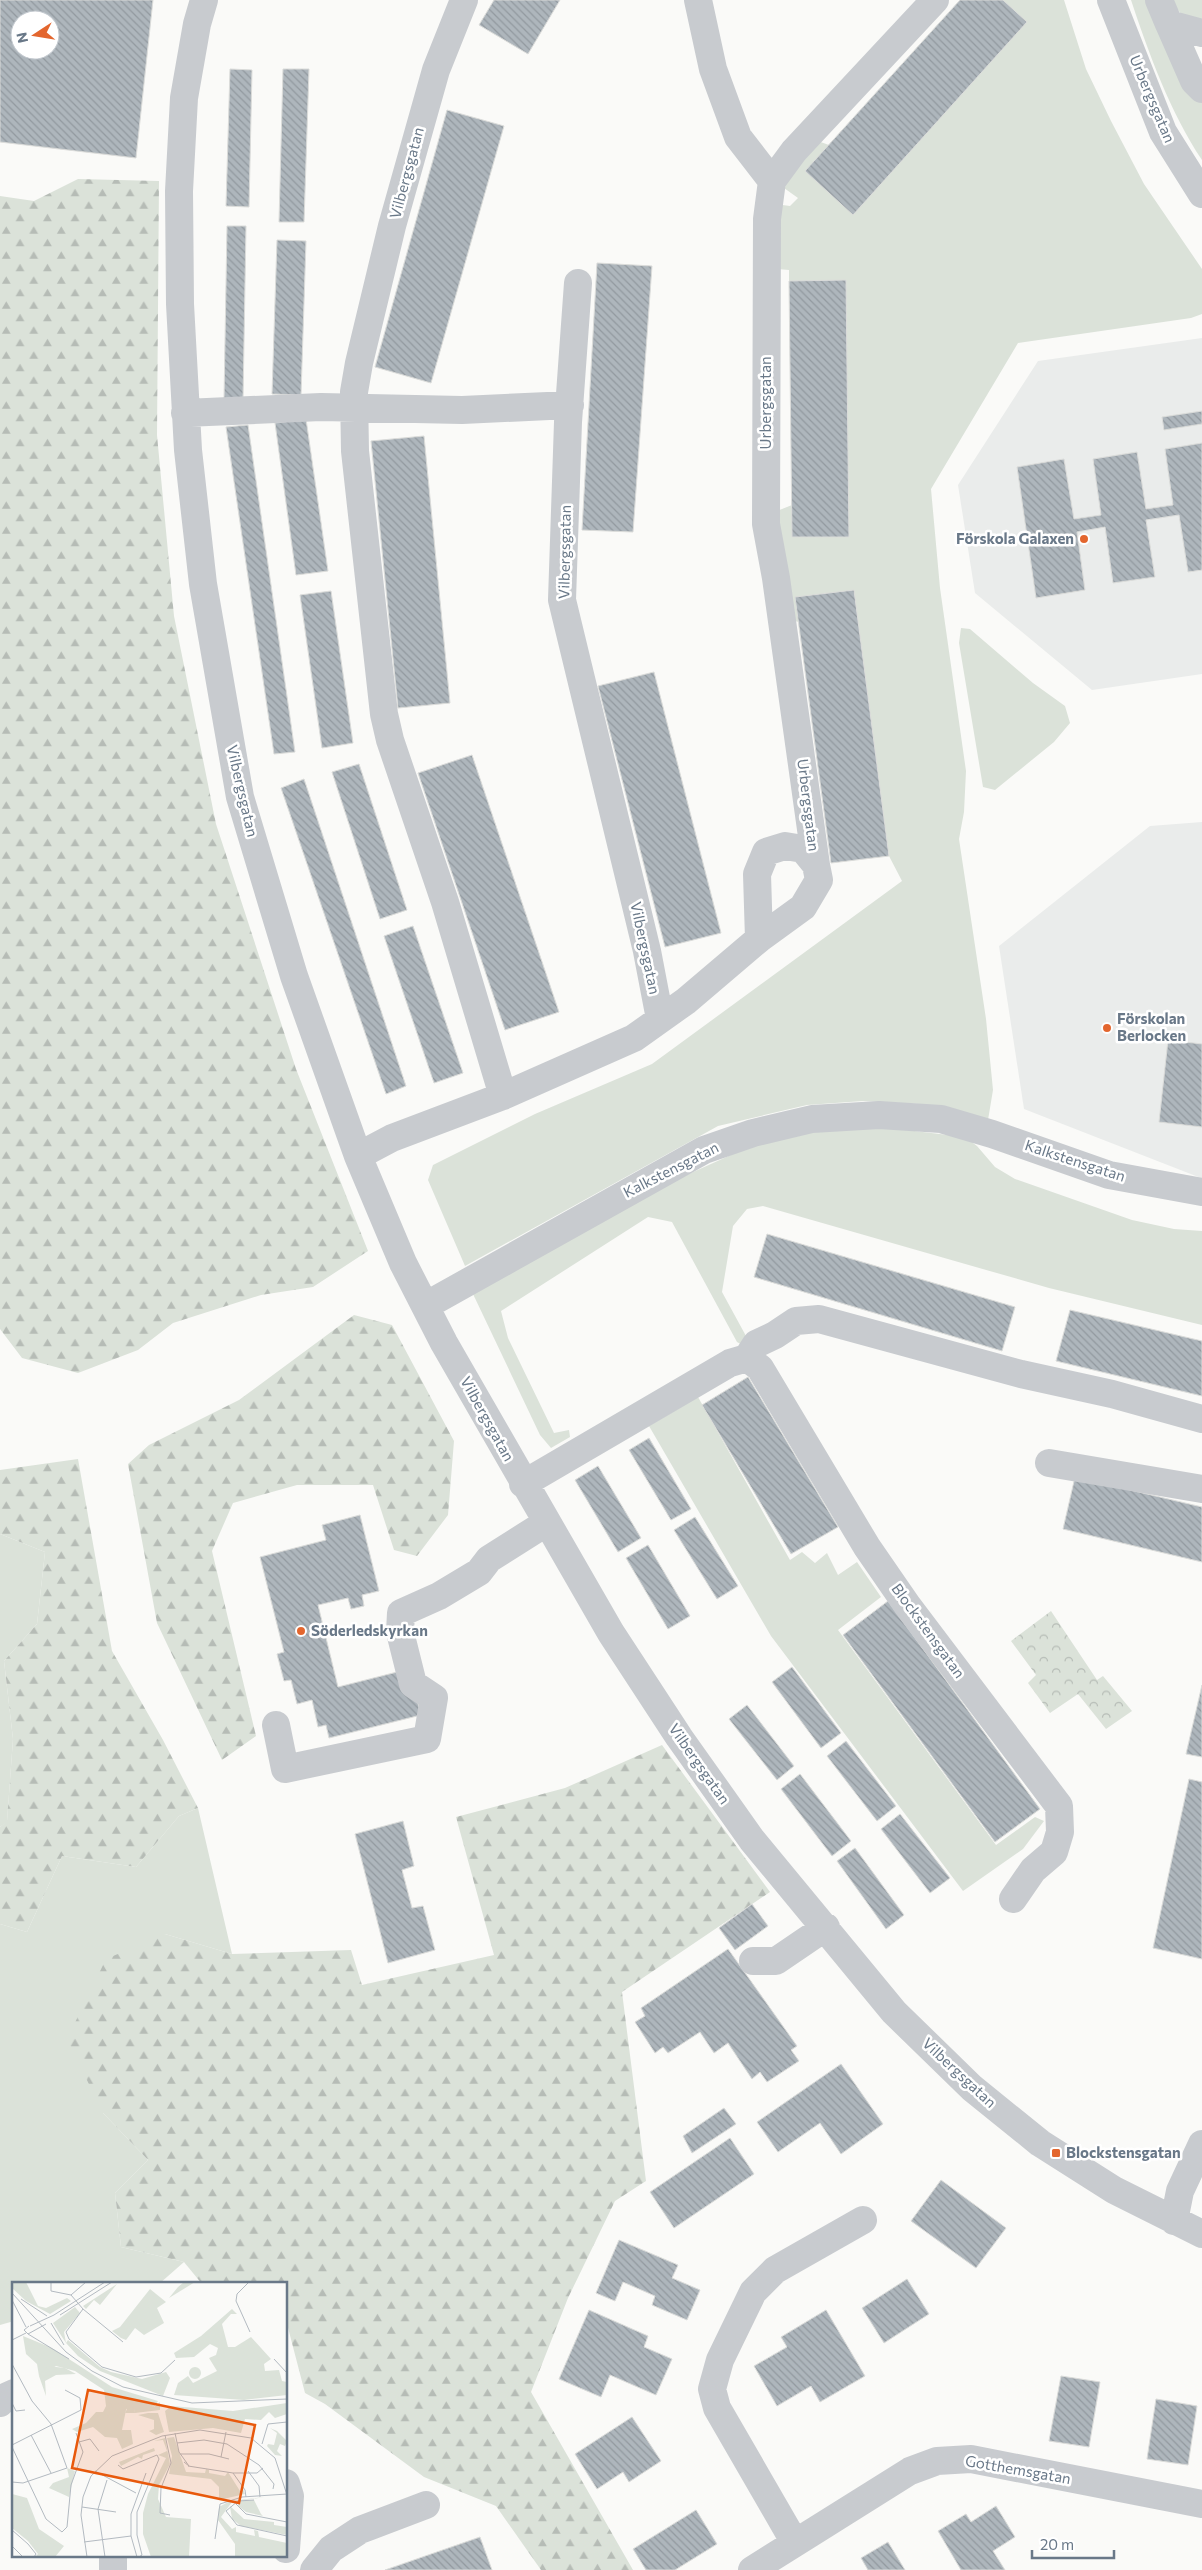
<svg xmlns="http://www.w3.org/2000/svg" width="1202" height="2570" viewBox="0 0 1202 2570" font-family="Commissioner,sans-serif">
	<defs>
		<pattern id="forest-firs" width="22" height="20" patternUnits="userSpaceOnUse" patternTransform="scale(1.25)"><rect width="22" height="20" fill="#dbe2d9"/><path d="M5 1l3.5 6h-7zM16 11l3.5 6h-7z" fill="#b6bcb6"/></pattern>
		<pattern id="park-crowns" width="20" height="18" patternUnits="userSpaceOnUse" patternTransform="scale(1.25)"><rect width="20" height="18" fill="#dbe2d9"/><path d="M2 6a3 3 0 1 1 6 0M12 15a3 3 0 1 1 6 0" fill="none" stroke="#b6bcb6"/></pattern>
		<pattern id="building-back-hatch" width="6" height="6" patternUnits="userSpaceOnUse" patternTransform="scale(1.25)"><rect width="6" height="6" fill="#aeb6bc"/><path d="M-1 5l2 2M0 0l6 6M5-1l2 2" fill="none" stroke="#92999f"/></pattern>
	</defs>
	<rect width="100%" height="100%" fill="#fafaf8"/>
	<path fill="#eaeceb" d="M 1202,338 L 1202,674 L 1092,690 L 975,593 L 958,485 L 1038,361 Z
		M 1202,822 L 1202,1178 L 1201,1178 L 1024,1109 L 999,946 L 1150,826 Z"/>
	<path fill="#dbe2d9" d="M 1003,0 L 1064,0 L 1086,69 L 1111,121 L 1144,184 L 1202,269 L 1202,314 L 1191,318 L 1018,343 L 931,489 L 940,588 L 966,771 L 964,812 L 959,839 L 986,1019 L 993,1090 L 988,1120 L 920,1104 L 863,1101 L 807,1105 L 718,1126 L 465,1266 L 428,1180 L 433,1165 L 535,1114 L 652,1064 L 902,881 L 889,856 L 854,590 L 796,597 L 799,622 L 790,620 L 777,511 L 792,505 L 792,537 L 849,536 L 846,280 L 789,281 L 789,270 L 777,269 L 775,204 L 790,206 L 798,198 L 784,188 L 789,177 L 815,140 L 829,145 L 853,215 L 1027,22 Z
		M 1131,0 L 1151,0 L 1202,103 L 1202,160 C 1170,112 1149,54 1131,0 Z
		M 1169,0 L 1202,0 L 1202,25 L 1184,17 Z
		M 961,628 L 970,629 L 1033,683 L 1065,706 L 1070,723 L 1054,742 L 995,790 L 983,787 L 959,643 Z
		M 889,1128 L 965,1137 L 977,1146 L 995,1167 L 1015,1179 L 1132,1220 L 1174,1229 L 1202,1231 L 1202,1325 L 1049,1288 L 763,1206 L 747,1209 L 733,1226 L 722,1292 L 746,1336 L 744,1346 L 737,1342 L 672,1222 L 648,1217 L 501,1311 L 508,1338 L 554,1433 L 569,1430 L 570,1437 L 551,1448 L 540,1435 L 473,1294 L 680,1178 L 744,1149 L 794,1135 L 840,1129 Z
		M 698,1397 L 790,1560 L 802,1552 L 815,1563 L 827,1553 L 838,1575 L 857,1562 L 881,1597 L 838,1630 L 996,1845 L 1035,1817 L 1044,1821 L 1023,1849 L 963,1891 L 771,1636 L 649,1426 Z
		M 0,1534 L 45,1552 L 37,1624 L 4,1661 L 13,1739 L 7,1822 L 0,1827 Z
		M 198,1808 L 232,1954 L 165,1934 L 103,2113 L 148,2160 L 115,2193 L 121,2247 L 184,2262 L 159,2284 L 14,2284 L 14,2321 L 0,2325 L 0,1924 L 27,1932 L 62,1856 L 136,1867 L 179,1816 Z"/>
	<path fill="url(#forest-firs)" d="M 78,179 L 159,181 L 157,435 L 174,616 L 216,824 L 296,1069 L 368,1251 L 313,1287 L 261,1295 L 173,1323 L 138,1350 L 78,1373 L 22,1358 L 0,1329 L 0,196 L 34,201 Z
		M 354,1315 L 392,1325 L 454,1441 L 448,1515 L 417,1556 L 394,1550 L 373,1485 L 297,1485 L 233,1503 L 212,1551 L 256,1736 L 222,1760 L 157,1623 L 128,1464 L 149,1445 L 239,1400 Z
		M 78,1459 L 112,1651 L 163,1740 L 198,1808 L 179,1816 L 136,1867 L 62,1856 L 27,1932 L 0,1924 L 0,1827 L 7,1821 L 13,1739 L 4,1661 L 37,1624 L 45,1552 L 0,1534 L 0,1470 Z
		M 662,1745 L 770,1892 L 622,1992 L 646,2181 L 615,2201 L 568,2298 L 531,2392 L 633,2570 L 541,2570 L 496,2506 L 424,2477 L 325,2404 L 305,2393 L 286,2320 L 286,2284 L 202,2284 L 184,2262 L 121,2247 L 115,2193 L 148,2160 L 103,2113 L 67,2039 L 106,1959 L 165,1934 L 232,1954 L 351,1950 L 362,1985 L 494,1955 L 456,1817 L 565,1788 Z"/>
	<path fill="url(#park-crowns)" d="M 1051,1611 L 1097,1680 L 1103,1676 L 1132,1711 L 1106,1729 L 1078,1694 L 1050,1713 L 1028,1683 L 1036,1675 L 1011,1641 Z"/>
	<path fill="url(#building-back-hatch)" stroke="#dbdcda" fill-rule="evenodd" d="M 0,0 L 153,0 L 136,158 L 0,142 ZM 20,20 L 50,20 L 50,50 L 20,50 Z
		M 494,0 L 560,0 L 528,54 L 479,25 Z
		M 960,0 L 1003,0 L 1027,22 L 853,215 L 805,171 Z
		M 230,69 L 252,70 L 249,207 L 226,206 Z
		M 283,69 L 309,69 L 304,222 L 279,222 Z
		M 447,110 L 504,126 L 431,383 L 375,367 Z
		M 227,226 L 246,226 L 243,399 L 224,399 Z
		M 277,240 L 306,241 L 301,395 L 272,394 Z
		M 597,263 L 652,266 L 633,532 L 582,530 Z
		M 846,280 L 849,537 L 792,537 L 789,281 Z
		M 1202,411 L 1202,424 L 1164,430 L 1162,417 Z
		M 306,419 L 328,571 L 296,575 L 275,423 Z
		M 248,425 L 295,752 L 274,754 L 226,427 Z
		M 424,436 L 450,703 L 398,708 L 371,441 Z
		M 1202,443 L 1202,570 L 1188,572 L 1179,515 L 1146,520 L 1155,577 L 1113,583 L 1105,527 L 1077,532 L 1085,590 L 1036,598 L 1017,467 L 1064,459 L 1074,519 L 1101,515 L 1093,459 L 1137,452 L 1146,509 L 1173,505 L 1165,449 Z
		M 854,590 L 889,856 L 831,863 L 795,597 Z
		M 331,591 L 353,743 L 322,748 L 300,595 Z
		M 654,672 L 721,933 L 665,947 L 598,686 Z
		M 472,755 L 559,1012 L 505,1030 L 418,773 Z
		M 359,764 L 407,910 L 380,919 L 332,772 Z
		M 304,779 L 406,1086 L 386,1094 L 281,788 Z
		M 413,926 L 463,1073 L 434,1083 L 384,936 Z
		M 1168,1040 L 1202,1044 L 1202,1127 L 1159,1122 Z
		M 767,1234 L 1015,1307 L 1002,1351 L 754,1277 Z
		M 1070,1310 L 1202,1341 L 1202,1396 L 1056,1361 Z
		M 748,1377 L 838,1527 L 791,1554 L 702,1405 Z
		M 649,1438 L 691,1509 L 671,1520 L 629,1450 Z
		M 598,1466 L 641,1538 L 618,1552 L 575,1480 Z
		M 1075,1477 L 1202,1507 L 1202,1562 L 1063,1529 Z
		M 360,1515 L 379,1591 L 362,1595 L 364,1606 L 351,1609 L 348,1598 L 318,1605 L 338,1687 L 409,1669 L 421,1715 L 329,1738 L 326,1725 L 318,1727 L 312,1700 L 297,1704 L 291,1680 L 284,1681 L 277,1654 L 284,1652 L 260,1557 L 326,1540 L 322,1525 Z
		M 695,1517 L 738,1586 L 717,1599 L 674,1530 Z
		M 648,1545 L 690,1616 L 668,1629 L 626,1558 Z
		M 888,1601 L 1040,1809 L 995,1842 L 843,1635 Z
		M 792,1667 L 841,1733 L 821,1748 L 772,1682 Z
		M 1202,1685 L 1202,1757 L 1186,1754 Z
		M 747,1705 L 794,1766 L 777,1780 L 729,1719 Z
		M 846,1741 L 896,1806 L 877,1821 L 827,1756 Z
		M 800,1774 L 851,1841 L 832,1856 L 781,1789 Z
		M 1189,1779 L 1202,1782 L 1202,1959 L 1153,1948 Z
		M 900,1814 L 950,1878 L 930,1893 L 881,1829 Z
		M 403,1821 L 414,1866 L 402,1870 L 412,1908 L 423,1906 L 435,1950 L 388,1963 L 355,1834 Z
		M 855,1848 L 904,1915 L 886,1929 L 837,1861 Z
		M 752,1904 L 768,1926 L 735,1950 L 719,1928 Z
		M 728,1949 L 797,2046 L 791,2050 L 799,2061 L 767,2082 L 760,2072 L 752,2079 L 728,2043 L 714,2053 L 700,2032 L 668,2053 L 663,2047 L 655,2053 L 635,2022 L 645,2016 L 641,2008 Z
		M 841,2064 L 883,2124 L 841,2154 L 820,2123 L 778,2152 L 757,2122 Z
		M 724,2108 L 736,2124 L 692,2153 L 683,2136 Z
		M 730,2138 L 754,2174 L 674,2228 L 650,2192 Z
		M 941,2180 L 1006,2228 L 976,2268 L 911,2221 Z
		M 619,2240 L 678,2265 L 672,2278 L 700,2290 L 687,2320 L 652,2305 L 655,2296 L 623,2282 L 615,2301 L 596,2293 Z
		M 907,2279 L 929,2314 L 884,2343 L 862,2308 Z
		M 589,2310 L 648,2336 L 644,2347 L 672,2359 L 656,2395 L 610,2375 L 601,2397 L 559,2379 Z
		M 826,2310 L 865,2376 L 820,2402 L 811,2386 L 777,2406 L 754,2366 L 787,2347 L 781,2337 Z
		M 1061,2376 L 1100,2382 L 1089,2447 L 1049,2441 Z
		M 1156,2399 L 1197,2406 L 1188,2465 L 1147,2459 Z
		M 632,2417 L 661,2461 L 629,2482 L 623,2472 L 597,2489 L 575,2454 Z
		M 996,2506 L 1015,2537 L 993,2551 L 1005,2570 L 961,2570 L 938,2531 L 966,2514 L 971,2522 Z
		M 696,2510 L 717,2544 L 675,2570 L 646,2570 L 633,2549 Z
		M 480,2537 L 492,2570 L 385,2570 Z
		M 888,2542 L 905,2570 L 868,2570 L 861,2558 Z"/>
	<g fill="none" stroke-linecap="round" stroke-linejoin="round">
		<path stroke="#c8cbcf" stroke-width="28" d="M 204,0 L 197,24 L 184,98 L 179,191 L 180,304 L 188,450 L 203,584 L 240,797 L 294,976 L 358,1156 L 403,1263 L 444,1343 L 611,1633 L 679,1737 L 752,1840 L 894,2012 L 972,2088 L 1040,2143 L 1114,2190 L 1202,2234
			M 464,0 L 436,70 L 392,226 L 359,363 L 354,392 L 355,451 L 384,714 L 390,740 L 445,902 L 503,1096
			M 698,0 L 713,69 L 738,137 L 772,181
			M 1111,0 L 1163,132 L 1202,194
			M 1159,0 L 1169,24 L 1202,33
			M 1169,24 L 1194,81 L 1202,89
			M 578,283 L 568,422 L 562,600 L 647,951 L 660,1019
			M 185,413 L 321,407 L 462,410 L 570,405
			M 816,865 L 776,578 L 766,524 L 767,219 L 772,181 L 794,151 L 935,0
			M 358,1156 L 392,1138 L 503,1096 L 634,1038 L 686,1001 L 759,939 L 757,874 L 766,852 L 785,846 L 803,849 L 816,865 L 819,880 L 803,907 L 759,939
			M 425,1306 L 704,1150 L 753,1133 L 812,1119 L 879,1115 L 941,1119 L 992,1134 L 1109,1175 L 1202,1192
			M 747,1358 L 760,1368 L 867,1547 L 907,1605 L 1059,1806 L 1060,1832 L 1054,1852 L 1033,1870 L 1013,1899
			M 1049,1463 L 1202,1489
			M 523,1484 L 730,1363 L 747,1358 L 756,1344 L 775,1335 L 796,1321 L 819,1319 L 1021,1374 L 1112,1394 L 1202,1419
			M 276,1725 L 285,1769 L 427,1739 L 434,1698 L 413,1684 L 400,1632 L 401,1613 L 439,1596 L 479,1572 L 489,1559 L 546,1523
			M 753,1961 L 776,1961 L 826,1927
			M 1174,2221 L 1180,2191 L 1202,2144
			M 0,2403 L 5,2397 L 14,2393
			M 286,2483 L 290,2496 L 286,2549
			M 795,2543 L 717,2408 L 712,2389 L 720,2360 L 753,2292 L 775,2270 L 863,2220
			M 113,2556 L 113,2570
			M 314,2570 L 331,2549 L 360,2530 L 426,2505
			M 752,2570 L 910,2471 L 937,2461 L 971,2459 L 1202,2504"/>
	</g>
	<g fill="#e3662e" stroke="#fff" stroke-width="2">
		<circle cx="1084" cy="539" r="5"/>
		<circle cx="1107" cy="1028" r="5"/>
		<circle cx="301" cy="1631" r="5"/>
		<rect x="1051" y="2148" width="10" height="10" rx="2.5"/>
	</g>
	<g text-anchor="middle" stroke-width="5" stroke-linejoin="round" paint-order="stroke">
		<g font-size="15" fill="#697888" stroke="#fff">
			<text transform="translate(1152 99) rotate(67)" y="5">Urbergsgatan</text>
			<text transform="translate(407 173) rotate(-75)" y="5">Vilbergsgatan</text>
			<text transform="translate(766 403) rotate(-90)" y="5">Urbergsgatan</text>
			<text transform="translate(565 552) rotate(-89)" y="5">Vilbergsgatan</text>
			<text transform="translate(242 791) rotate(77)" y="5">Vilbergsgatan</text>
			<text transform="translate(808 805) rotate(83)" y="5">Urbergsgatan</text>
			<text transform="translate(645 948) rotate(78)" y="5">Vilbergsgatan</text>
			<text transform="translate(1075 1161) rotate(18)" y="5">Kalkstensgatan</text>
			<text transform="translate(671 1170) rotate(-27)" y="5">Kalkstensgatan</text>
			<text transform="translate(487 1419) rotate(61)" y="5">Vilbergsgatan</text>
			<text transform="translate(928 1631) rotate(54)" y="5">Blockstensgatan</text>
			<text transform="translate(699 1764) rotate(55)" y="5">Vilbergsgatan</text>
			<text transform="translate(959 2073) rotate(43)" y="5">Vilbergsgatan</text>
			<text transform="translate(1018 2470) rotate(10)" y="5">Gotthemsgatan</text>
		</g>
		<g font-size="15" font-weight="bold" fill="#697888" stroke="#fff" text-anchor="start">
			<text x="1074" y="544" text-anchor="end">Förskola Galaxen</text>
			<text x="1117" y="1024">Förskolan<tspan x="1117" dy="17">Berlocken</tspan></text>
			<text x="311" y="1636">Söderledskyrkan</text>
			<text x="1066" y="2158">Blockstensgatan</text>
		</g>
	</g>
	<g transform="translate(12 2282)">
		<rect width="275" height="275" fill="#fafaf8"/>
		<path d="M 0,0 L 14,0 L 26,24 L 34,26 L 55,16 L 59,19 L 38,32 L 14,19 L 0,6 ZM 172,0 L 183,0 L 157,16 L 166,5 ZM 105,2 L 88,23 L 82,18 L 74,27 L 71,24 ZM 63,25 L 68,31 L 52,50 L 54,61 L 41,41 ZM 11,54 L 40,66 L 100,105 L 146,119 L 142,125 L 125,119 L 122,122 L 123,131 L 113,131 L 115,127 L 94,124 L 92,108 L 63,89 L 44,84 L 27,94 L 25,82 L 14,72 ZM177 91a6 6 0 1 1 12 0a6 6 0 1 1-12 0ZM 258,146 L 265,149 L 275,159 L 273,164 L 268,162 L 265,169 L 270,174 L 263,173 L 255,164 L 256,162 L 262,163 L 265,151 ZM 162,155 L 174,190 L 193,191 L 194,187 L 197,188 L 197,191 L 213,194 L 216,190 L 228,209 L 231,207 L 233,212 L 207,218 L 207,205 L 199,197 L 157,192 L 160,174 L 155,156 ZM 153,156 L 158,182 L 147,203 L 146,217 L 154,235 L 179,237 L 177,275 L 139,275 L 131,252 L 131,231 L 136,212 L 154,176 L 146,173 L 155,169 L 151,158 L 142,159 ZM 142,166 L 143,169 L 131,173 L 130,177 L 126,175 L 109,184 L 107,180 ZM 253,215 L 220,220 L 209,235 L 220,247 L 224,245 L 224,250 L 243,254 L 242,248 L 246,249 L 247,255 L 275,261 L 275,275 L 223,275 L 223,262 L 206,238 L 207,225 L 218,219 ZM 242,218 L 249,232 L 251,234 L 234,230 L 226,224 L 227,219 ZM 218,224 L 232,237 L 262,240 L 262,243 L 275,245 L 275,253 L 229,244 L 220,237 Z" fill="#dbe2d9"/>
		<path d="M 56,58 L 88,85 L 99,90 L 130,97 L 154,90 L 158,96 L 151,114 L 88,89 L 66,74 L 54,61 ZM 36,84 L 53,86 L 64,92 L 44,93 L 33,99 L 34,114 L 27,94 ZM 119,115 L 142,125 L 148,120 L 148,128 L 123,131 ZM 96,120 L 101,123 L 110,120 L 115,123 L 110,148 L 119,148 L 121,162 L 110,167 L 105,156 L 93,155 L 81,145 L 65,150 L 60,147 L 74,141 L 84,130 L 91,130 ZM 275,121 L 275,132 L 263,136 L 257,130 L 249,138 L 233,137 L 229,151 L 201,146 L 157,150 L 153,129 L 159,124 L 221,129 ZM 136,131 L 146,131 L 152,150 L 144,153 L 137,149 L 142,147 L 142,138 L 126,133 ZM 55,186 L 63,189 L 57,215 L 37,206 L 41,201 L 57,195 ZM 0,212 L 15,216 L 27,247 L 52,264 L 43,275 L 23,275 L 26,272 L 16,259 L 0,246 Z" fill="#dbe2d9"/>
		<path d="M 138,7 L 154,20 L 145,26 L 152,41 L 132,53 L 123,46 L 114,58 L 109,56 L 100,49 L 108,45 ZM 220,27 L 225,32 L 219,32 L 210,42 L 216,65 L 223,65 L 239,55 L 259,77 L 252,82 L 253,89 L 267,88 L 270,99 L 275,100 L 275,113 L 232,118 L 162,113 L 166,101 L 176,94 L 181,101 L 205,89 L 197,76 L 204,73 L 206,66 L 198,62 L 182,75 L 164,76 L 162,71 L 189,54 Z" fill="#dbe2d9"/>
		<path fill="none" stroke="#b3bac1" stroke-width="1" d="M 39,0 L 39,9 L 59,13M 74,0 L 59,13 L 71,27 L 54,50 L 57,57 L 90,85 L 124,95 L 149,91 L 163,78M 237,0 L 225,12 L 224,19 L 238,50M 0,11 L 54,70 L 80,89 L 111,105 L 180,121 L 275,117M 9,17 L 35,34M 0,18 L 14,45M 71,27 L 111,60M 48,33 L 100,0M 39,41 L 52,63M 17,44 L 12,48 L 16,52 L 34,42M 18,44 L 42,33 L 93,0M 16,52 L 57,77M 0,58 L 14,51M 262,77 L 275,91M 0,82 L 20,119 L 39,142 L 55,186M 0,121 L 4,129 L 13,128M 163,151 L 167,170 L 177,184 L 172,180M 19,153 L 39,191M 153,153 L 159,181 L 149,206 L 148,231 L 158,233M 67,160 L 78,157 L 87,169M 165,161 L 192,158 L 215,162 L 247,183 L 262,202 L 261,207M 250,162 L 256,142 L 275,140M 0,163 L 69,128 L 68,116 L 53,108M 0,165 L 34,237 L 50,250 L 55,245 L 59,203 L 71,170 L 64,151M 168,172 L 197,172 L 217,177M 209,175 L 214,150M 106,183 L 111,187 L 145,173 L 147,177 L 125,230 L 125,253 L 130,273 L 127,275M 176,184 L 221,191 L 233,208 L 234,215M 83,189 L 124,211M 236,189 L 247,204 L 248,215M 221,191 L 245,191 L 251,186M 0,200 L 11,201 L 55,186M 242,218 L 226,219 L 224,222 L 234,232 L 275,240M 226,219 L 214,229 L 225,243 L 275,254M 70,225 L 104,230M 0,248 L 16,262 L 24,272 L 22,275M 203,257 L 208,222 L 230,215 L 275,212M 72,260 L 119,254M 0,264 L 11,275M 75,275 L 69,233 L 71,215 L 79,194 L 100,174 L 150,154 L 188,148 L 239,156 L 263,176 L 275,213M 93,275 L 86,227 L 95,198M 125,275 L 119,254 L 119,232 L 134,191"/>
		<path fill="#e8590c" fill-opacity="0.15" stroke="#e8590c" stroke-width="2.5" d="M 76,108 L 243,143 L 227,221 L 60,186 Z"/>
		<rect width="275" height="275" fill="none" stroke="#697888" stroke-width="2.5"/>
	</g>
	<g transform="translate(35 35) rotate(258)"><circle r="24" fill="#ffffff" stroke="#c3c9cf"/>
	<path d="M0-4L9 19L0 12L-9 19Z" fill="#e3662e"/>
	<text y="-8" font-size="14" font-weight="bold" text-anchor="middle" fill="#697888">N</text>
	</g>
	<path d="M1032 2550v8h82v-8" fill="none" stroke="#697888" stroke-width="2.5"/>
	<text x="1040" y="2550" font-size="15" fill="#697888" stroke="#ffffff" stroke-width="4" paint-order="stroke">20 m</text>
</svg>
